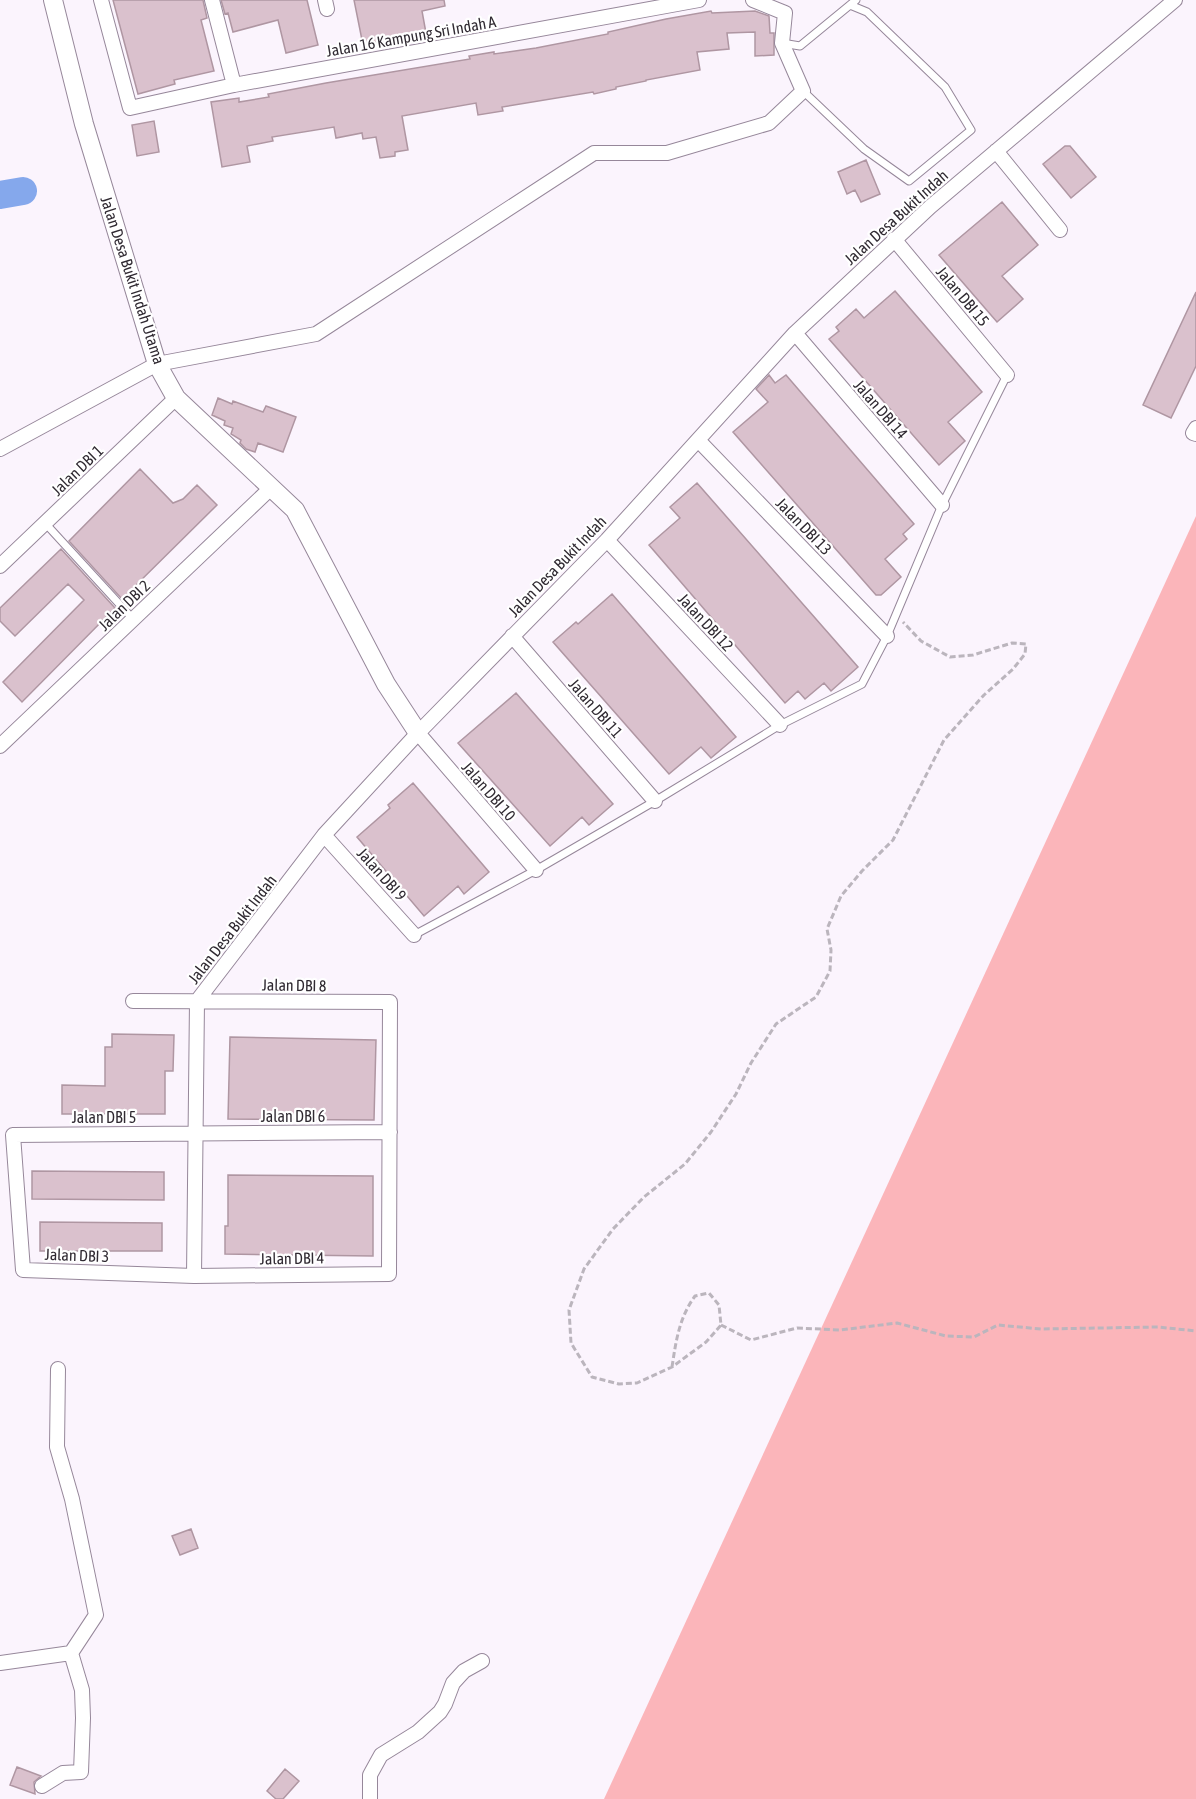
<svg xmlns="http://www.w3.org/2000/svg" width="1196" height="1799" viewBox="0 0 1196 1799" font-family="'Asap Condensed',sans-serif">
	<rect width="100%" height="100%" fill="#fbf4fd"/>
	<path fill="#fbb5ba" d="M 1196,516 L 1196,1799 L 604,1799 Z"/>
	<g fill="none" stroke-linecap="round" stroke-linejoin="round">
		<path stroke="#85a8ec" stroke-width="28" d="M 0,195 L 23,191"/>
	</g>
	<path fill="#dac1cd" stroke="#af96a2" stroke-width="1.5" d="M 113,0 L 203,0 L 207,18 L 201,20 L 214,71 L 174,80 L 175,84 L 138,94 Z
		M 221,0 L 307,0 L 318,45 L 286,53 L 278,20 L 233,32 L 228,13 L 225,14 Z
		M 354,0 L 444,0 L 445,6 L 422,11 L 426,33 L 363,45 Z
		M 711,11 L 712,13 L 755,11 L 769,16 L 770,33 L 774,33 L 774,55 L 755,56 L 755,32 L 727,33 L 729,49 L 697,52 L 700,70 L 646,80 L 646,81 L 616,87 L 616,89 L 594,94 L 593,92 L 502,107 L 503,111 L 478,115 L 476,103 L 402,116 L 408,150 L 395,152 L 395,156 L 380,158 L 376,137 L 363,139 L 362,133 L 336,138 L 334,127 L 272,137 L 273,141 L 247,146 L 250,162 L 222,167 L 211,102 L 239,98 L 239,102 L 269,97 L 268,94 L 326,83 L 470,59 L 469,56 L 494,52 L 494,54 L 536,48 L 608,34 L 608,32 L 666,19 Z
		M 154,121 L 159,152 L 137,156 L 132,125 Z
		M 1065,146 L 1070,146 L 1096,177 L 1071,198 L 1043,164 Z
		M 866,160 L 880,194 L 861,202 L 855,190 L 847,194 L 838,172 Z
		M 1002,202 L 1038,245 L 1002,276 L 1023,299 L 997,322 L 939,255 Z
		M 895,291 L 982,392 L 948,422 L 965,441 L 939,465 L 829,339 L 839,331 L 836,327 L 856,309 L 864,318 Z
		M 1196,292 L 1196,366 L 1171,418 L 1143,405 Z
		M 769,375 L 775,383 L 786,375 L 914,524 L 903,534 L 907,539 L 885,559 L 901,577 L 881,595 L 876,595 L 733,432 L 768,402 L 756,389 Z
		M 218,398 L 232,404 L 233,401 L 263,412 L 266,406 L 296,417 L 283,452 L 258,443 L 255,452 L 246,449 L 240,443 L 241,440 L 231,434 L 233,428 L 224,425 L 225,421 L 212,415 Z
		M 140,469 L 173,503 L 183,499 L 197,485 L 217,505 L 122,599 L 69,541 Z
		M 697,483 L 858,667 L 831,691 L 824,683 L 805,699 L 798,691 L 785,703 L 649,545 L 680,518 L 670,507 Z
		M 61,549 L 115,608 L 22,702 L 3,682 L 84,600 L 68,584 L 15,636 L 0,621 L 0,608 Z
		M 612,594 L 736,737 L 711,758 L 701,747 L 669,774 L 553,642 L 576,622 L 578,624 Z
		M 516,693 L 613,804 L 589,825 L 582,817 L 550,846 L 458,743 Z
		M 413,783 L 489,872 L 464,894 L 458,886 L 424,916 L 357,837 L 390,808 L 388,805 Z
		M 112,1034 L 174,1035 L 173,1071 L 165,1071 L 165,1114 L 62,1114 L 62,1085 L 105,1086 L 105,1047 L 112,1047 Z
		M 230,1037 L 376,1040 L 374,1120 L 228,1119 Z
		M 32,1171 L 164,1172 L 164,1200 L 32,1199 Z
		M 228,1175 L 373,1176 L 373,1256 L 225,1254 L 225,1226 L 228,1226 Z
		M 40,1222 L 162,1223 L 162,1251 L 40,1251 Z
		M 191,1529 L 198,1548 L 180,1555 L 172,1536 Z
		M 17,1767 L 41,1776 L 34,1782 L 35,1794 L 10,1785 Z
		M 285,1769 L 299,1781 L 283,1799 L 276,1799 L 267,1791 Z"/>
	<g fill="none" stroke-linecap="round" stroke-linejoin="round">
		<g stroke="#96879a" stroke-width="9">
			<path id="lane" d="M 782,43 L 800,46 L 856,0
				M 803,91 L 864,149 L 909,181 L 971,130 L 945,87 L 867,12 L 850,5
				M 45,523 L 133,619
				M 414,935 L 536,870 L 655,801 L 780,725 L 862,684 L 887,636 L 942,505 L 1007,375"/>
		</g>
		<g stroke="#96879a" stroke-width="16">
			<path id="street" d="M 101,0 L 130,108 L 234,85 L 699,0
				M 212,0 L 234,85
				M 325,0 L 327,9
				M 996,151 L 1060,230
				M 894,239 L 1007,375
				M 795,333 L 942,505
				M 1196,428 L 1193,433 L 1196,434
				M 698,440 L 887,636
				M 0,449 L 157,364 L 316,334 L 594,153 L 667,153 L 769,123 L 803,91 L 782,43 L 785,13 L 753,0
				M 607,540 L 780,725
				M 0,566 L 176,398
				M 512,636 L 655,801
				M 418,733 L 536,870
				M 0,746 L 272,487
				M 324,835 L 414,935
				M 133,1001 L 390,1002 L 389,1274 L 194,1276 L 23,1270 L 13,1135 L 390,1132
				M 194,1276 L 197,1001 L 324,835 L 418,733 L 607,540 L 795,333 L 930,207 L 1175,0
				M 0,1663 L 71,1653 L 96,1615 L 72,1499 L 57,1447 L 58,1369
				M 42,1786 L 63,1773 L 81,1772 L 83,1718 L 82,1690 L 71,1653
				M 370,1799 L 370,1775 L 381,1755 L 418,1732 L 440,1712 L 445,1704 L 453,1683 L 464,1671 L 482,1661"/>
		</g>
		<g stroke="#96879a" stroke-width="20">
			<path id="secondary" d="M 53,0 L 84,124 L 157,364 L 176,398 L 295,510 L 386,684 L 418,733"/>
		</g>
		<path stroke="#bbb5bd" stroke-width="3" stroke-dasharray="6 3" stroke-linecap="butt" d="M 721,1325 L 751,1340 L 797,1328 L 840,1330 L 897,1323 L 946,1336 L 974,1337 L 998,1325 L 1041,1329 L 1158,1327 L 1196,1331
			M 672,1367 C 676,1341 679,1318 695,1296 L 709,1293 L 719,1305 L 721,1325 L 706,1342 L 672,1367 L 637,1383 L 619,1384 L 592,1377 L 571,1343 L 569,1310 L 584,1269 L 613,1229 L 644,1197 L 685,1164 L 711,1132 L 736,1094 L 751,1063 L 776,1024 L 816,997 L 830,971 L 831,950 L 827,929 L 841,896 L 862,871 L 893,840 L 944,740 L 984,695 L 1013,669 L 1025,654 L 1026,644 L 1012,643 L 973,655 L 950,657 L 921,641 L 903,622"/>
		<use href="#lane" stroke="#fff" stroke-width="7"/>
		<use href="#street" stroke="#fff" stroke-width="14"/>
		<use href="#secondary" stroke="#fff" stroke-width="18"/>
	</g>
	<g text-anchor="middle" stroke-width="4.5" stroke-linejoin="round" paint-order="stroke">
		<g font-size="16" fill="#302a32" stroke="#fff">
			<text transform="translate(411 36) rotate(-10)" y="6">Jalan 16 Kampung Sri Indah A</text>
			<text transform="translate(896 217) rotate(-42)" y="6">Jalan Desa Bukit Indah</text>
			<text transform="translate(133 280) rotate(72)" y="6">Jalan Desa Bukit Indah Utama</text>
			<text transform="translate(963 296) rotate(50)" y="6">Jalan DBI 15</text>
			<text transform="translate(881 409) rotate(49)" y="6">Jalan DBI 14</text>
			<text transform="translate(77 470) rotate(-44)" y="6">Jalan DBI 1</text>
			<text transform="translate(804 526) rotate(46)" y="6">Jalan DBI 13</text>
			<text transform="translate(557 566) rotate(-46)" y="6">Jalan Desa Bukit Indah</text>
			<text transform="translate(124 605) rotate(-44)" y="6">Jalan DBI 2</text>
			<text transform="translate(706 622) rotate(47)" y="6">Jalan DBI 12</text>
			<text transform="translate(596 708) rotate(49)" y="6">Jalan DBI 11</text>
			<text transform="translate(489 791) rotate(49)" y="6">Jalan DBI 10</text>
			<text transform="translate(382 874) rotate(48)" y="6">Jalan DBI 9</text>
			<text transform="translate(232 929) rotate(-52)" y="6">Jalan Desa Bukit Indah</text>
			<text transform="translate(294 985) rotate(1)" y="6">Jalan DBI 8</text>
			<text x="293" y="1122">Jalan DBI 6</text>
			<text x="104" y="1123">Jalan DBI 5</text>
			<text transform="translate(77 1255) rotate(2)" y="6">Jalan DBI 3</text>
			<text transform="translate(292 1258) rotate(-1)" y="6">Jalan DBI 4</text>
		</g>
	</g>
</svg>
